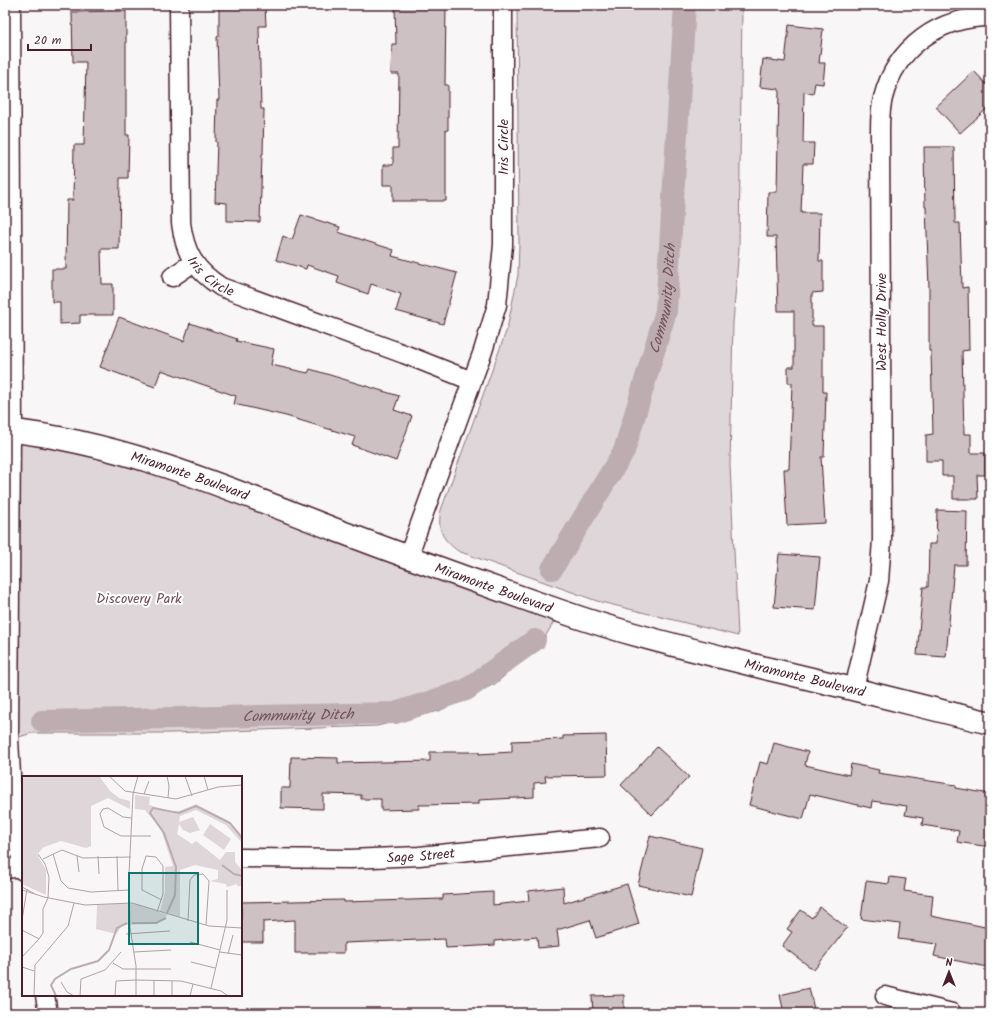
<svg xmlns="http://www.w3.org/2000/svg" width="995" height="1018" viewBox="0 0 995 1018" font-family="Kalam,sans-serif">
	<rect width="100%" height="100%" fill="#f8f6f7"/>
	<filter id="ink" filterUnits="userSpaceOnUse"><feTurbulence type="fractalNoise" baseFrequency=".025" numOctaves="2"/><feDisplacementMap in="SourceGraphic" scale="8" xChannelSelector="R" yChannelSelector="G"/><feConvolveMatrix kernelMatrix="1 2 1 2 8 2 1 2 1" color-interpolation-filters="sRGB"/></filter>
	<g filter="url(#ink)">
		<path fill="#ded6d9" stroke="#947a82" d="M 517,5 L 742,5 L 739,247 L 733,323 L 730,465 L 738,636 L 597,601 L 458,551 C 442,539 437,530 441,510 L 507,329 L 518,275 L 519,243 Z
			M 5,430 L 45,435 L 560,611 L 541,644 L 495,684 L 439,711 L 377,726 L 170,733 L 32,733 L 9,740 Z"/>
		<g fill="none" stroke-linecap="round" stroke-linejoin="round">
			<g stroke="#bdadb0" stroke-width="22">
				<path id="s1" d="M 552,569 L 624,451 L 666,311 L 685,5"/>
				<path id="s2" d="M 42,721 L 395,713 L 466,690 L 535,640"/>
			</g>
		</g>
		<path fill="#cdc1c4" stroke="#4a1f2b" d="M 219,5 L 265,5 L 266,26 L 259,26 L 261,109 L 264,109 L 263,154 L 262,154 L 260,222 L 227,221 L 227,203 L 215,202 L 217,142 L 216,142 L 217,100 L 219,100 L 217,37 L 219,36 Z
			M 395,5 L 446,5 L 445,85 L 448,85 L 448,130 L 446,130 L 446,201 L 393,201 L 393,185 L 383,185 L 383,165 L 393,165 L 393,148 L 398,148 L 399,74 L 391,74 L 392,44 L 396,44 Z
			M 126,11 L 126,135 L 129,135 L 128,178 L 120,178 L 119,249 L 101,249 L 102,284 L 113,284 L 113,315 L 80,315 L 80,323 L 60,324 L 60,302 L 52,302 L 52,269 L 66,269 L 67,200 L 73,200 L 74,145 L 84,145 L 86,62 L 73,62 L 72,12 Z
			M 789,25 L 823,29 L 819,63 L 825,63 L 823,84 L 815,83 L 813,94 L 804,92 L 803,143 L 814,143 L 813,164 L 803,164 L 801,213 L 820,213 L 819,261 L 823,261 L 823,292 L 812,293 L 812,326 L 823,326 L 823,392 L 826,392 L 824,457 L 821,457 L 825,523 L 787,525 L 784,469 L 789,469 L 792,383 L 788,383 L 788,367 L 794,367 L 794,311 L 778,311 L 776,237 L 767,237 L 768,192 L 777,192 L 779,89 L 760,87 L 763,59 L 785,62 Z
			M 974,71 L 990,88 L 990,106 L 960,133 L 936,107 Z
			M 924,147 L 954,147 L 955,223 L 960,223 L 962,288 L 968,287 L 969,350 L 962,351 L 964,434 L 971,434 L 971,453 L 985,453 L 985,475 L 977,475 L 978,499 L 953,499 L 953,476 L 942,476 L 942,461 L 926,461 L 926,435 L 933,434 L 931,351 L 929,351 L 929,288 L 926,207 L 925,207 Z
			M 301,215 L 340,227 L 338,232 L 394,250 L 392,256 L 457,273 L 443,324 L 396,311 L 401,294 L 371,284 L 368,294 L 337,283 L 339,276 L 307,265 L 306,269 L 276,260 L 283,236 L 292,240 Z
			M 119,317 L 184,341 L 190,323 L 237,339 L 236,341 L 274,349 L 271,365 L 308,373 L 310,369 L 399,396 L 394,410 L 412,416 L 396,461 L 352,445 L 355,437 L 286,416 L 234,404 L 236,396 L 161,370 L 155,387 L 100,367 Z
			M 937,510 L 967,511 L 966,565 L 954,565 L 946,657 L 917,655 L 923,587 L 928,587 L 929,544 L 936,544 Z
			M 779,554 L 820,557 L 815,610 L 774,607 Z
			M 606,735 L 607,775 L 545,776 L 546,782 L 534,783 L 534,797 L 479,800 L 479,804 L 419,805 L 419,809 L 381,810 L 381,799 L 361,799 L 361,795 L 323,794 L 323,809 L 281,808 L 281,788 L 290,788 L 291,757 L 338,758 L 338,763 L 430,761 L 430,752 L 479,752 L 479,754 L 512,752 L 512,741 L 563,739 L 563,736 Z
			M 774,743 L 808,752 L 805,765 L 849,775 L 851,764 L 879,770 L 878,773 L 956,785 L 956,788 L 990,794 L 990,847 L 957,842 L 959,831 L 922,825 L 923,818 L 905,815 L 907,806 L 872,801 L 871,808 L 810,794 L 803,819 L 749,805 L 760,762 L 768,764 Z
			M 657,747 L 689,777 L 652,815 L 621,785 Z
			M 650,836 L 702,848 L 691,897 L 638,885 Z
			M 890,877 L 906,879 L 904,891 L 933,895 L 931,916 L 990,928 L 990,952 L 987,967 L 934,956 L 937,944 L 898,939 L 900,924 L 861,919 L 866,881 L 889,884 Z
			M 627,884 L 639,924 L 596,938 L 590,920 L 557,930 L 559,946 L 538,948 L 537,937 L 495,941 L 495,945 L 446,948 L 445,939 L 344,943 L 344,953 L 295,953 L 295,920 L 263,922 L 263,942 L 241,942 L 241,902 L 344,900 L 344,902 L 443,899 L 443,895 L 493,892 L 493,905 L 529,901 L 528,891 L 563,887 L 564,903 Z
			M 820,907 L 847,928 L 814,970 L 782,946 L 792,932 L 787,929 L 801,910 L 812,918 Z
			M 809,988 L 815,1013 L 784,1013 L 780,995 Z
			M 624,995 L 624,1013 L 593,1013 L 592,996 Z"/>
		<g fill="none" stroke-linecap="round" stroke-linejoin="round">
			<g stroke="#4a1f2b" stroke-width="21">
				<g id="street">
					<path id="s3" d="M 179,5 L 181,223 C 185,254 195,270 221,287 L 404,354 L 472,381"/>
					<path d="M 172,277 L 194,262"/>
					<path d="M 11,431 L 9,740 L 13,809 L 23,871"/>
					<path d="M 408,557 L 483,351 L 497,305 L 503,245 L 503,5"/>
					<path d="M 854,689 L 879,581 L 882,540 L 880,132 C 880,120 880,109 883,98 C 896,47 939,17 990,17"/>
					<path id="s4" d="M 241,858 L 350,859 L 419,856 L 600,838"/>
					<path d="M 5,869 L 23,867"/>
					<path d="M 45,995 L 48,1013"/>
					<path d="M 885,996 L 952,1013"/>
				</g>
			</g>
			<g stroke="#4a1f2b" stroke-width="25">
				<g id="secondary">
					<path d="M 9,5 L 11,431"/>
					<path id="s5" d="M 5,430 C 121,442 228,488 336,530 C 410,558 485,585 560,611 C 628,635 698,651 769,669 C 843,686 916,705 990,723"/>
				</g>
			</g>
			<use href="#street" stroke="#fff" stroke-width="18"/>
			<use href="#secondary" stroke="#fff" stroke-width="22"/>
		</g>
	</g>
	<g text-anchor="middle" stroke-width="4" stroke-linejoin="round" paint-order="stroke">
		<g font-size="14" fill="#4a1f2b" stroke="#fff">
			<text transform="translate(503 147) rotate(-90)" y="5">Iris Circle</text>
			<text dy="5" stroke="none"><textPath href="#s3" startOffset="282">Iris Circle</textPath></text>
			<text transform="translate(881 322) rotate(-90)" y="5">West Holly Drive</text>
			<text dy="5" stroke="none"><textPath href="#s5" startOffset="191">Miramonte Boulevard</textPath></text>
			<text dy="5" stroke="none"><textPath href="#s5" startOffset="515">Miramonte Boulevard</textPath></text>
			<text dy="5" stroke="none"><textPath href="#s5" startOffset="839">Miramonte Boulevard</textPath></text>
			<text dy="5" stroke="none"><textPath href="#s4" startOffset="180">Sage Street</textPath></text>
		</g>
		<g font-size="14" fill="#6f4d56" stroke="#fff">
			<text x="139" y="603">Discovery Park</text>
		</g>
		<g font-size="15" font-style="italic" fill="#72515a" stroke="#fff">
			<text dy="5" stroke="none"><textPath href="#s1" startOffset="296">Community Ditch</textPath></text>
			<text dy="5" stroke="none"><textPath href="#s2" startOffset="256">Community Ditch</textPath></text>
		</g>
	</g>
	<g transform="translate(22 776)">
		<rect width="220" height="220" fill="#f8f6f7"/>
		<path d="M 0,0 L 77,0 L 88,15 L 97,22 L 108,25 L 108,33 L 86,22 L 69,30 L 69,70 L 64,72 L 39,65 L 22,71 L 15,78 L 24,94 L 24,119 L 0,108 ZM 113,19 L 128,21 L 127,29 L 148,35 L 157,35 L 174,28 L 207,45 L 220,59 L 220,67 L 204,49 L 174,34 L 158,40 L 157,46 L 171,41 L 178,54 L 168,57 L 161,54 L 157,48 L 155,58 L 170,68 L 174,65 L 198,84 L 204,76 L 213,76 L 213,86 L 220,94 L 220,110 L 215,110 L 215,108 L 205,111 L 204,108 L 188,105 L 196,103 L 196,94 L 173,89 L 158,94 L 158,141 L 138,135 L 143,116 L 143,91 L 151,90 L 139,54 L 123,34 L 113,33 ZM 188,48 L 209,63 L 202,74 L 181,59 ZM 102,127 L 118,129 L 146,139 L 133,148 L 101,149 L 94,158 L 74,153 L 75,129 Z" fill="#ded6d9"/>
		<path fill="none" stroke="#bdadb0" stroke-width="2" d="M 200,89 L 212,98 L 220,100M 145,137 L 153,119 L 154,91 L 142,57 L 128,37 L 131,32 L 157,37 L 174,30 L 208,47 L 220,62M 110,147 L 134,147 L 144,142M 34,220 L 29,209 L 33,203 L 49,193 L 76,185 L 87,174 L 95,152 L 105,147"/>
		<path fill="none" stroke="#b2a0a5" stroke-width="1" d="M 87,0 L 103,15 L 154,23 L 196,11 L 220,9M 145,0 L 147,10 L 146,22M 163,0 L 170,20M 182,0 L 186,14M 122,18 L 127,5M 110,42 L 101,41 L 86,32 L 81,33 L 78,38 L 82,51 L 99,60 L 129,60M 16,78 L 23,88 L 27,101 L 26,122 L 21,133 L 21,157 L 17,163M 31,78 L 39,105 L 46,112 L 69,116 L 107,114M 55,80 L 57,96M 76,80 L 77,98M 95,80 L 96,114M 21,83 L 40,74 L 61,82 L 109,81M 0,111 L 13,118M 0,114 L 22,121 L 63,129 L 110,127 L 187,150 L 220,152M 135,136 L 141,118 L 141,90 L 134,81 L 124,80 L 120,93 L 120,114 L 140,124M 0,144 L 5,113M 166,145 L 168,104 L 172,99 L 181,98 L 187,105 L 184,149M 0,154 L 17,163 L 0,181M 104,158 L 148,155M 168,166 L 198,174M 112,176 L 149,174M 198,176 L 220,179M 206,178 L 211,159M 169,186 L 193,192M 91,187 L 101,193 L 149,193M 0,191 L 12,195M 132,205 L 132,220M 150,205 L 150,220M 39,206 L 45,216 L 52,220M 189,212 L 205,144 L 205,114M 12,220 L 13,189 L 46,150 L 52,127M 58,220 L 59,203 L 83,194 L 99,176M 93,220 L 94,205 L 114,204 L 159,205 L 199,215 L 206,220M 114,220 L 114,190 L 108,151 L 107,98 L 111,18 L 116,0M 168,220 L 171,208"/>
		<path fill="#0f766e" fill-opacity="0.15" stroke="#0f766e" stroke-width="2" d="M 107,97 L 176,97 L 176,168 L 107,168 Z"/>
		<rect width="220" height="220" fill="none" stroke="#4a1f2b" stroke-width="2"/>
	</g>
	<rect width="995" height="1018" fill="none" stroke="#fff" stroke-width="20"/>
	<rect x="10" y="10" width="975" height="998" fill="none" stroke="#4a1f2b" stroke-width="1.5" filter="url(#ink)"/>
	<g transform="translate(949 972)" stroke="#ffffff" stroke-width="3" paint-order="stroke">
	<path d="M0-3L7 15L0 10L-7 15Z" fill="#4a1f2b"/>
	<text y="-6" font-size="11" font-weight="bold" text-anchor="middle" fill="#4a1f2b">N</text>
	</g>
	<path d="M28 44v6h63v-6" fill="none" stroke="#4a1f2b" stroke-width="2"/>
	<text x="34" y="44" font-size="12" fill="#4a1f2b" stroke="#ffffff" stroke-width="3" paint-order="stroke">20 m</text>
</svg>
